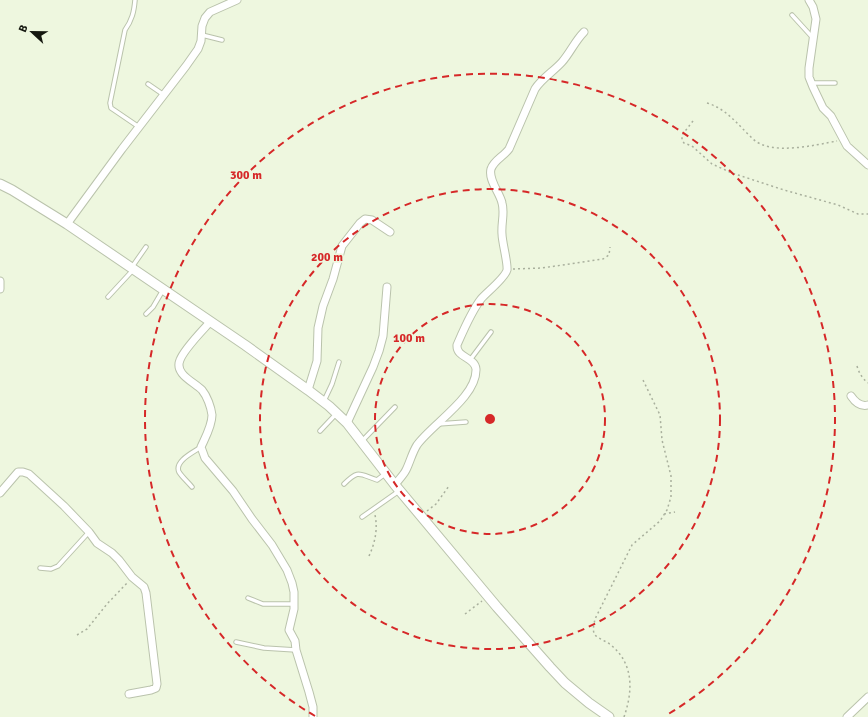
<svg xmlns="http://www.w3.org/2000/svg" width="868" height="717" viewBox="0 0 868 717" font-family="Signika,sans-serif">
	<rect width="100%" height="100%" fill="#eef7df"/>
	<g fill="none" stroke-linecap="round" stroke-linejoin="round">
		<g stroke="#bac3ac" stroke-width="5.5">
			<path id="lane" d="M 135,0 C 134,12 132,20 125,30 L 110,103 L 111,108 L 114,110 L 139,127
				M 792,15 L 813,38
				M 202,35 L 222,40
				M 811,83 L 835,83
				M 148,84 L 164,95
				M 132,267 L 146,247
				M 108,297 L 133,270
				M 146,314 L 153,307 L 163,290
				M 470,360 L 491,332
				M 324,401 L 332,384 L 339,362
				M 438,424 L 466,422
				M 320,431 L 336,414
				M 362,441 L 395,407
				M 344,484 C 359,469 359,474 377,480 L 385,474
				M 192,487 C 188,482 182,477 179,472 C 174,461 194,452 201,447
				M 362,517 L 399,491
				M 40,568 L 51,569 L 58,566 L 89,532
				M 248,598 L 263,604 L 294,604
				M 236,642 L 264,648 L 296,650"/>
		</g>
		<g stroke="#bac3ac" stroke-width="9">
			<path id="street" d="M 809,0 L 813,7 L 816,19 L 809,68 L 809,77 L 813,87 L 823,108 L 831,116 L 847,146 L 868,165
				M 67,224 L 122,149 L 186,66 L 198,49 L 201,41 L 202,26 L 205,18 L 210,12 L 237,0
				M 0,281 L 0,289
				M 210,322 C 202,331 184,349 180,360 C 174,374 194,382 202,390 C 207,396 211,407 212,415 C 212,426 205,438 201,447 L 205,458 L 233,491 L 252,519 L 272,545 L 287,570 L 292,583 L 294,592 L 294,609 L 289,630 L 295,641 L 296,650 L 309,692 L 313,707 L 313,717
				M 308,390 L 317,361 L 318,328 L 323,306 L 333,279 L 342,246 L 360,223 L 365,219 L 372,220 L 390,232
				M 851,396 C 855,402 860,407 868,405
				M 347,423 L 373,367 L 379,351 L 383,336 L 387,287
				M 395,485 C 398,480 403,476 406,470 C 410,462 412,453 417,445 C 432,424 477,397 476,369 C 475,357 456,358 457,345 C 464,329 471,312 481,299 C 487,292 505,278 507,270 C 508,263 502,242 502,234 C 501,223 505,213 502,203 C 500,193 488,180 491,169 C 494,160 503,157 509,149 L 535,89 C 542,78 553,72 562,62 C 570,53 575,41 584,32
				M 0,493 L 18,472 L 23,472 L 29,474 L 64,506 L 89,532 L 97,543 L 112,553 L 119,560 L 132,577 L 144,587 L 146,593 L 157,684 L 156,688 L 151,690 L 129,694
				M 847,717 L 868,697"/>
		</g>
		<g stroke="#bac3ac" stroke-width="11">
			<path id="secondary" d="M 0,184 L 12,190 L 67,224 L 245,345 L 308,390 L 329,406 L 347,423 L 395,485 L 497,607 L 550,667 L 565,683 L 589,703 L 609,717"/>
		</g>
		<path stroke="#a9b09d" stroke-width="1.5" stroke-dasharray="2 3" stroke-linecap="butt" d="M 707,103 C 727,109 738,125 753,139 C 771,156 815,145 837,141
			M 693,121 L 682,135 L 682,140 L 684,143 L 692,146 L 712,164 L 732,173 L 784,190 L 838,205 L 858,214 L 868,214
			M 513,269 L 542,268 L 603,259 L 609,255 L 610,247
			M 857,366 C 859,373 862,378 868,383
			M 427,511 L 436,504 L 449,486
			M 664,514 L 675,512
			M 369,556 C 375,543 378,529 375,515
			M 465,614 L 482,601
			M 77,635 L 87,629 L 107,604 L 128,582
			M 624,717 C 633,691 634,664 611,645 C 606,641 599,639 595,635 C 592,631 594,624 595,619 L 632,545 L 660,521 L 667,510 L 671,497 L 671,476 L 662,440 L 660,415 L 643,380"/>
		<use href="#lane" stroke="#fff" stroke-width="3.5"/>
		<use href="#street" stroke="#fff" stroke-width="7"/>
		<use href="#secondary" stroke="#fff" stroke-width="9"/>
	</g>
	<g fill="none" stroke="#d62828" stroke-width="2" stroke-dasharray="7 5">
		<circle cx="490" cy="419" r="115"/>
		<circle cx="490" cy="419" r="230"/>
		<path d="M315 716A345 345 0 1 1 665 716"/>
	</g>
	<circle cx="490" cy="419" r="6" fill="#d62828" stroke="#eef7df" stroke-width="2"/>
	<g font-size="12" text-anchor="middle" font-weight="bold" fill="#d62828" stroke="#eef7df" stroke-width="3.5" stroke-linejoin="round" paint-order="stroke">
		<text x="246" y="179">300 m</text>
		<text x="327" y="261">200 m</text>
		<text x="409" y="342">100 m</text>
	</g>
	<g transform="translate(32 32) rotate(292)" stroke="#eef7df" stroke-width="3" paint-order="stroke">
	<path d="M0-3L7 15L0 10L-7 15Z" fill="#151810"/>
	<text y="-6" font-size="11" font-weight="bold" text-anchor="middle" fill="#151810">B</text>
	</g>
</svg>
